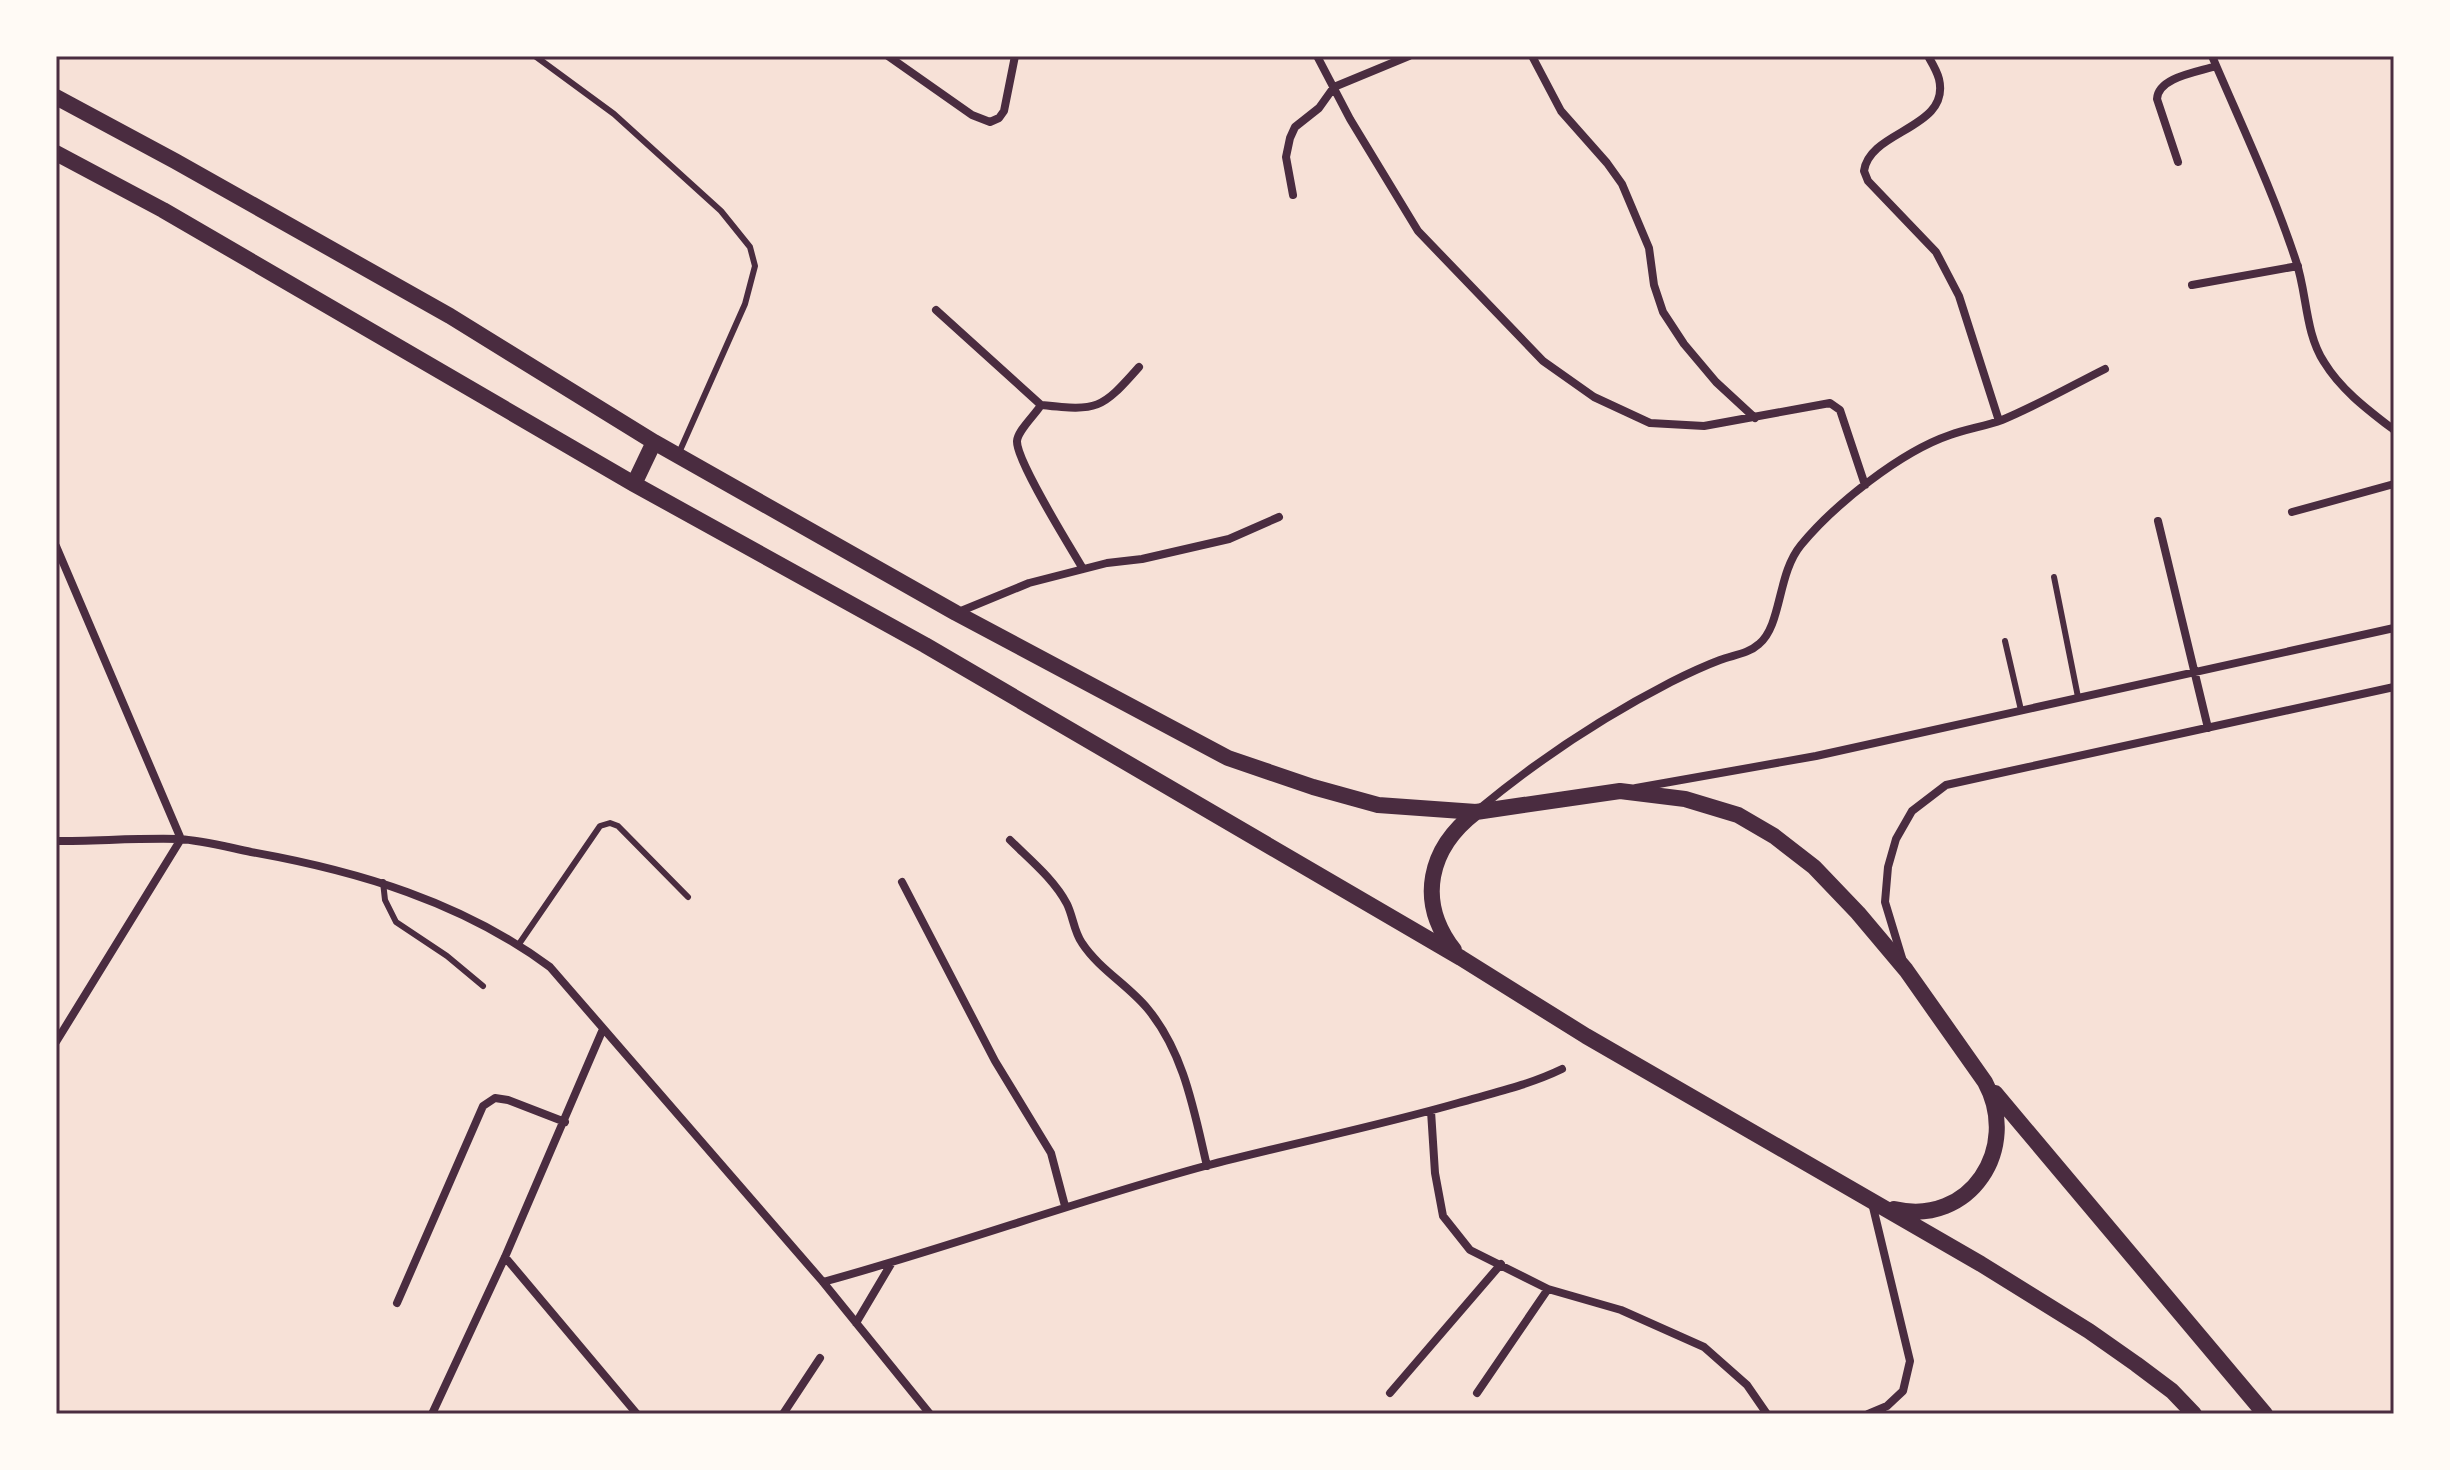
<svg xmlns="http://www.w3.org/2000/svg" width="2450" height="1470" viewBox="0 0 2450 1470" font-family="'PT Serif',serif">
	<rect width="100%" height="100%" fill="#f7e1d7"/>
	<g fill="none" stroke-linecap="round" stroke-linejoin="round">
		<path stroke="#4a2c40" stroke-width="6" d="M 535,56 L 614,114 L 721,211 L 750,247 L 755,266 L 745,304 L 678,455
			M 2054,577 L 2078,697
			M 2005,641 L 2021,710
			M 383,882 L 385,900 L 396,922 L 447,956 L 483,986
			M 519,944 L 600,826 L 610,823 L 618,826 L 688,897"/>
		<path stroke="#4a2c40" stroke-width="8" d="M 888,56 L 972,115 L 990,122 L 999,118 L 1004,111 L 1015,56
			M 1317,56 L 1350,119 L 1418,231 L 1543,361 L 1594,397 L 1650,423 L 1704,426 L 1830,403 L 1840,410 L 1865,485
			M 1532,56 L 1561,111 L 1607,163 L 1622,184 L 1649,248 L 1654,285 L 1663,312 L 1684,344 L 1716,382 L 1755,418
			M 1928,56 C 1932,63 1937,71 1939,79 C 1951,129 1869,130 1864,171 L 1868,181 L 1936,252 L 1959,296 L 1999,421
			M 2212,56 C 2241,124 2273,191 2296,261 C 2307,293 2305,333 2324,362 C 2341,390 2368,410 2394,430
			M 2178,162 L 2157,99 C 2158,77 2198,72 2216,66
			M 1293,195 L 1286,157 L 1290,138 L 1295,127 L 1319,108 L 1334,87 L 1409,56
			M 2192,285 L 2298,266
			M 936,310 L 1041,405 C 1035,415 1018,430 1017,441 C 1016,461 1071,548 1083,569
			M 1041,405 C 1098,411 1101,410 1139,367
			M 2292,512 L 2394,484
			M 2158,521 L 2208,728
			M 56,546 L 181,839
			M 956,613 L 1029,583 L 1107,563 L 1142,559 L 1229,539 L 1279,517
			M 1636,788 L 1816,756 L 2394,628
			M 1479,809 C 1538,760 1603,717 1671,682 C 1687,674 1704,666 1720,660 C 1733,655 1748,654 1759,644 C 1782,625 1777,574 1801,545 C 1834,505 1900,452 1950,435 C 1967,429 1986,426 2002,420 C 2038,405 2071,386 2105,369
			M 1010,840 C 1029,859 1054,879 1067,904 C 1073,916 1074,932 1082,943 C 1099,969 1128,985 1147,1008 C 1184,1052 1194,1111 1207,1166
			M 56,841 C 97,841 138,838 178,839 C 202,840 227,847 251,852 C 358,871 462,902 550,967 L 823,1282 L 930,1414
			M 902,882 L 995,1061 L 1051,1153 L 1065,1206
			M 1902,958 L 1885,902 L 1888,867 L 1896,839 L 1912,811 L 1946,785 L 2394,687
			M 56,1042 L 181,839
			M 1431,1111 L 1435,1173 L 1443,1216 L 1470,1250 L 1548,1289 L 1621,1310 L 1704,1347 L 1747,1385 L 1767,1414
			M 505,1257 L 637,1414
			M 823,1282 C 951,1247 1076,1201 1205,1166 C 1289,1144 1374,1127 1458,1103 C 1493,1093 1529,1085 1562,1069
			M 397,1303 L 483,1106 L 495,1098 L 508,1100 L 565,1122
			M 856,1323 L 891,1264
			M 1390,1393 L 1501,1264
			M 1477,1393 L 1548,1289
			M 432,1414 L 505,1257 L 603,1029
			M 783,1414 L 820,1358
			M 1868,1414 L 1887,1406 L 1903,1391 L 1910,1361 L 1872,1203"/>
		<path stroke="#4a2c40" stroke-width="16" d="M 56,97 L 175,161 L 450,316 L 654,442 L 956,613 L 1228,758 L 1313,787 L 1378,805 L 1476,812 L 1620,791 L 1685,799 L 1738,815 L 1774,836 L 1814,867 L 1858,913 L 1906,970 L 1985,1082 C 2021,1148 1970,1227 1894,1209
			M 56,153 L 163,210 L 634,484 L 925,645 L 1461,958 L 1586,1036 L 1981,1264 L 2089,1331 L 2136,1364 L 2172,1391 L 2194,1414
			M 634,484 L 654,442
			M 1454,950 C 1416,901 1429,848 1476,812
			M 1995,1093 L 2265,1414"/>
	</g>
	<rect width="2450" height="1470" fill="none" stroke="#fffaf5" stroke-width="116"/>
	<rect x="58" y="58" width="2334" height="1354" fill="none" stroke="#4a2c40" stroke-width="3"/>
</svg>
